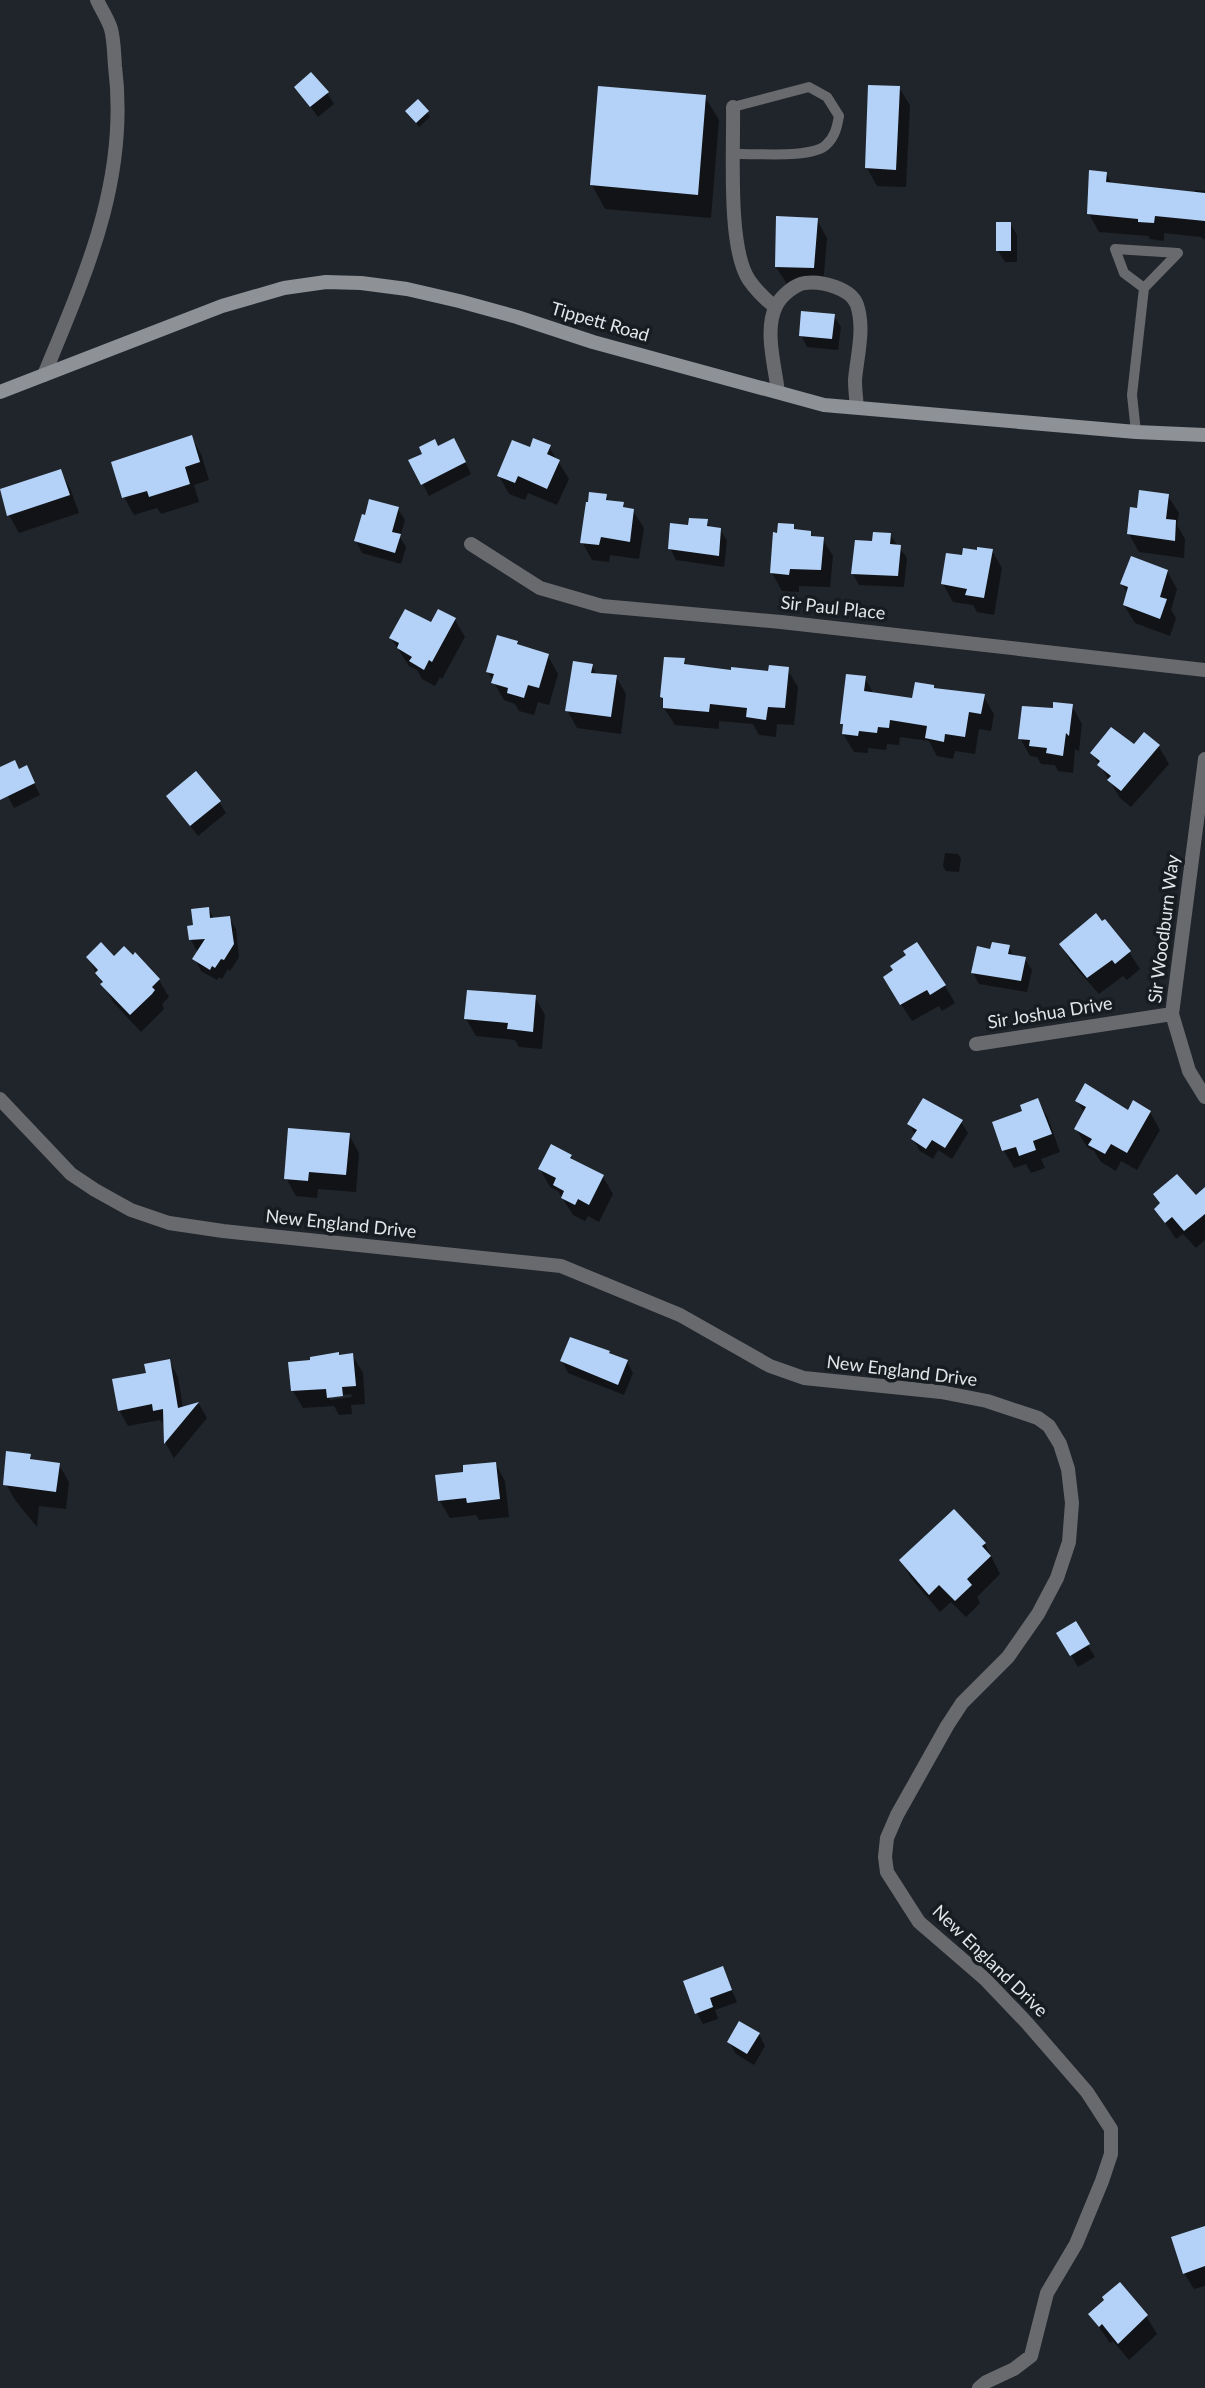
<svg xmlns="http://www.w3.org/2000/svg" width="1205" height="2388" viewBox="0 0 1205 2388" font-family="Lato,sans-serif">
	<rect width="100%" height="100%" fill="#20252b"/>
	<path fill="#0007" fill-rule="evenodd" d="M 296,87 L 327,93 L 334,104 L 318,117 Z
		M 899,88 L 910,105 L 906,187 L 877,186 L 867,168 Z
		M 705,97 L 719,120 L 711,218 L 605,209 L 592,185 Z
		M 427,112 L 430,117 L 419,127 L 410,116 Z
		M 1106,173 L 1112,184 L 1195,194 L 1195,190 L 1205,191 L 1205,240 L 1201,237 L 1164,233 L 1164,241 L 1150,239 L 1148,236 L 1099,232 L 1089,214 Z
		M 817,220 L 827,238 L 823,285 L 787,284 L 776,267 Z
		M 1010,223 L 1017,235 L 1017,262 L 1005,262 L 998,251 Z
		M 834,316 L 841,327 L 838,350 L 807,347 L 801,335 Z
		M 191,437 L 201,454 L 209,480 L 194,485 L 199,502 L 161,514 L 157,508 L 134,515 L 124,497 Z
		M 549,447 L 569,479 L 557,505 L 528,493 L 525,500 L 509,494 L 499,476 L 531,450 Z
		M 438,448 L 460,451 L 471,474 L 429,496 L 411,461 Z
		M 60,471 L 70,488 L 79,513 L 19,533 L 9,515 Z
		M 606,496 L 609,502 L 623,504 L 626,510 L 633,511 L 644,528 L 639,559 L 610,555 L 609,562 L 592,560 L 582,542 Z
		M 1168,496 L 1179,513 L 1177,525 L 1185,539 L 1184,558 L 1139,552 L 1129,534 Z
		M 398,509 L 405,520 L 400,537 L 406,547 L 401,564 L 362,553 L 356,541 Z
		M 707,521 L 711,529 L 720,529 L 727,541 L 724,567 L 676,560 L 670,548 Z
		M 793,525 L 796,531 L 810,532 L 813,538 L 822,538 L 833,556 L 830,587 L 799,586 L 799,592 L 782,591 L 772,573 L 778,535 Z
		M 890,535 L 907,558 L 904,587 L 859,585 L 853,574 L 873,543 Z
		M 992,551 L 1002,568 L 994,615 L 977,612 L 973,605 L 953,602 L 943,584 L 963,557 Z
		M 1167,571 L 1177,589 L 1171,610 L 1176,618 L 1170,636 L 1135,623 L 1124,605 L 1128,594 L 1122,584 Z
		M 455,620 L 465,637 L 442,679 L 440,677 L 435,686 L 422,679 L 417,670 L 409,666 L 391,638 L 432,624 Z
		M 517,642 L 520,647 L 548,656 L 558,674 L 549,705 L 538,702 L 534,715 L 519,711 L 515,704 L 504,700 L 488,672 Z
		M 684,660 L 687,667 L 733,672 L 770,673 L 787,669 L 798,687 L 794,725 L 777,724 L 776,737 L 759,735 L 753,724 L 719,721 L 719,729 L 675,725 L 664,708 L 662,697 Z
		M 592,666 L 597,675 L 616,677 L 626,694 L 621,734 L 577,728 L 567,710 Z
		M 865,678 L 874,695 L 913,700 L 935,689 L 983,696 L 994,714 L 991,731 L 979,729 L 975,754 L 955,751 L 953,759 L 937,756 L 929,741 L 900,737 L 899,745 L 887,744 L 886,750 L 868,748 L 868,753 L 854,752 L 843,734 L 842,723 Z
		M 1072,706 L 1082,724 L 1079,751 L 1075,749 L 1073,773 L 1058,771 L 1055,765 L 1041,764 L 1037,757 L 1030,756 L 1020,738 L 1054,710 Z
		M 1144,735 L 1159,747 L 1169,764 L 1131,807 L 1120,798 L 1092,753 L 1135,747 Z
		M 0,769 L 19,771 L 32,779 L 40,795 L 14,808 L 0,781 Z
		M 168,797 L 219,802 L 226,813 L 198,836 Z
		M 945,853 L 958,854 L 961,859 L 959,872 L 946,871 L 943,866 Z
		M 208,908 L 214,919 L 229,918 L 236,929 L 239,957 L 230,971 L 228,969 L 222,979 L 219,977 L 217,980 L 201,971 L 195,959 L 198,953 L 191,940 L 195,927 Z
		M 1061,944 L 1129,952 L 1140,969 L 1127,980 L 1123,976 L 1099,994 L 1071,962 Z
		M 1009,947 L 1014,957 L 1025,959 L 1032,970 L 1027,992 L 979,984 L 973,973 L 991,951 Z
		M 88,958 L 114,958 L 159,980 L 169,997 L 162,1004 L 164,1009 L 141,1032 L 113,1002 Z
		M 945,986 L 955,1003 L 942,1011 L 939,1006 L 912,1021 L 895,995 Z
		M 535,997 L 545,1015 L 542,1049 L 519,1047 L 515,1040 L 476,1036 L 466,1019 Z
		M 1038,1100 L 1048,1118 L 1060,1152 L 1041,1159 L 1045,1168 L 1031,1173 L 1026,1164 L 1014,1168 L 1004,1151 L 994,1123 L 1025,1112 Z
		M 1077,1101 L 1128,1112 L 1150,1112 L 1160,1130 L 1137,1170 L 1121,1161 L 1116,1171 L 1101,1162 L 1094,1151 L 1087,1147 L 1076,1129 L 1085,1114 Z
		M 961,1122 L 968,1133 L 952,1159 L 938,1150 L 933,1159 L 920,1151 L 913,1139 L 915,1135 L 909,1124 Z
		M 349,1135 L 359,1153 L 356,1192 L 318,1189 L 317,1198 L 296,1196 L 286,1178 Z
		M 571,1156 L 574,1162 L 603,1177 L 613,1194 L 599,1222 L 588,1216 L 585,1221 L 573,1215 L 558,1191 L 550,1187 L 540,1169 Z
		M 1196,1197 L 1205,1198 L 1205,1240 L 1196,1248 L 1183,1234 L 1176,1239 L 1156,1209 L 1161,1205 Z
		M 352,1355 L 363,1373 L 365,1404 L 351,1405 L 352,1414 L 339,1415 L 334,1406 L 303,1408 L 293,1391 ZM 351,1394 L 352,1397 L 330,1400 L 330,1396 Z
		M 169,1361 L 178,1377 L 183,1408 L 199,1404 L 207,1418 L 174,1458 L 166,1444 L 165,1425 L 160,1420 L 128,1426 L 119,1410 L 148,1375 Z
		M 562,1361 L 627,1362 L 633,1373 L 624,1395 L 568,1373 Z
		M 29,1455 L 33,1461 L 59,1465 L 69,1482 L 66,1509 L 39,1506 L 37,1527 L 15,1500 L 5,1482 Z
		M 495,1463 L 505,1481 L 509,1517 L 479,1520 L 476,1515 L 450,1518 L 439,1500 L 465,1474 Z
		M 985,1544 L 1000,1574 L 977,1597 L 980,1603 L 966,1617 L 951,1602 L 940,1612 L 911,1578 L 901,1560 Z
		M 1075,1624 L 1095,1657 L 1078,1667 L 1059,1634 Z
		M 722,1968 L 737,2002 L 715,2010 L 718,2019 L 703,2024 L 697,2013 Z
		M 759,2034 L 765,2046 L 754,2065 L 736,2054 L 729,2042 Z
		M 1205,2228 L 1205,2286 L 1194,2289 L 1184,2273 Z
		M 1090,2314 L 1146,2316 L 1157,2334 L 1129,2360 L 1113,2341 L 1110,2343 Z"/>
	<path fill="#b4d2f7" d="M 311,72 L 329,92 L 310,107 L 294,87 Z
		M 868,85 L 900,86 L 896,170 L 865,168 Z
		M 598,86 L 706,95 L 698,195 L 590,185 Z
		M 418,99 L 429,111 L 416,123 L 405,111 Z
		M 1089,170 L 1107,172 L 1106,182 L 1205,193 L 1205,221 L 1155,216 L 1154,223 L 1138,222 L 1138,219 L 1087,214 Z
		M 776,216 L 818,218 L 814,268 L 775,267 Z
		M 996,222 L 1011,222 L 1011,251 L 996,251 Z
		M 801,311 L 835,314 L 832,339 L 799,336 Z
		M 192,435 L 200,462 L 185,467 L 190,484 L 149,497 L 147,491 L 122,498 L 111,462 Z
		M 454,438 L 466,462 L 421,485 L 408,460 L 422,454 L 419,447 L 435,439 L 438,446 Z
		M 533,438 L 551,445 L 547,454 L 560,460 L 547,489 L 518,476 L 515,483 L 497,476 L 512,440 L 530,447 Z
		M 61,469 L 70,495 L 7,516 L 0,489 Z
		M 1139,490 L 1169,494 L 1166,519 L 1176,520 L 1175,541 L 1127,534 L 1130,507 L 1137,508 Z
		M 589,492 L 607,494 L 606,500 L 624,502 L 623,507 L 634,509 L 630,542 L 601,537 L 599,545 L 580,543 L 586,502 L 588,502 Z
		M 369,499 L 399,507 L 392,532 L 401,534 L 395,553 L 354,541 L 362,514 L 365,515 Z
		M 689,518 L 708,519 L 707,526 L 721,528 L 719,556 L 668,549 L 670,523 L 688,525 Z
		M 778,523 L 794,524 L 794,529 L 811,531 L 811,536 L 824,537 L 821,570 L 790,569 L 789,575 L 770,573 L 773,532 L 777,533 Z
		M 873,532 L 891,533 L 890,544 L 901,545 L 898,576 L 851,574 L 855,540 L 872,541 Z
		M 977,547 L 993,549 L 984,598 L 965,595 L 967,589 L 941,584 L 946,553 L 962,555 L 963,548 L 977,550 Z
		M 1131,556 L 1168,570 L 1160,597 L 1167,599 L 1160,619 L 1123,605 L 1128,587 L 1120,584 Z
		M 405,609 L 431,622 L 438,609 L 456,618 L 432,662 L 429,660 L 424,670 L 409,661 L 412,657 L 397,648 L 399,643 L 389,638 Z
		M 497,635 L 518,641 L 517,644 L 549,654 L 539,688 L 528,685 L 524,698 L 507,693 L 508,688 L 491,683 L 494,674 L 486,672 Z
		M 664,657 L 685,658 L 684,664 L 731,670 L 731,667 L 768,671 L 769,665 L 789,667 L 785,708 L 768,707 L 766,720 L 746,717 L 747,708 L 710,704 L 709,712 L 663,708 L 663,698 L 660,697 Z
		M 573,661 L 593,664 L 591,673 L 617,675 L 611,717 L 565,711 Z
		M 846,674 L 866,676 L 864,691 L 912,698 L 915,682 L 934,685 L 934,688 L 985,694 L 981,714 L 969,712 L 965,737 L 945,734 L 944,742 L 925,738 L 927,726 L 890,720 L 889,728 L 878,727 L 877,733 L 859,731 L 858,736 L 842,734 L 843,724 L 840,724 Z
		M 1053,702 L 1073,704 L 1069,736 L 1066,733 L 1063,756 L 1046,753 L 1047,748 L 1029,746 L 1030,740 L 1018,739 L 1022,706 L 1053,708 Z
		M 1111,727 L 1134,744 L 1144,732 L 1160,745 L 1121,791 L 1107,780 L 1111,776 L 1097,765 L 1100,761 L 1090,753 Z
		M 15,760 L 19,769 L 27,765 L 35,783 L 0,800 L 0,767 Z
		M 196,771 L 221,801 L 190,826 L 166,796 Z
		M 209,907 L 210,918 L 230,916 L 234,944 L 224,960 L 221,959 L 215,968 L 212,966 L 210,970 L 192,959 L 205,939 L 189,940 L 187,926 L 193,925 L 191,909 Z
		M 1096,913 L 1102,921 L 1105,919 L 1131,951 L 1115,964 L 1112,960 L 1087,978 L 1059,944 Z
		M 101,942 L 114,956 L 124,946 L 133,955 L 135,952 L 160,979 L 152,987 L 155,990 L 152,994 L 130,1015 L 100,984 L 103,982 L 95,973 L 98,970 L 86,957 Z
		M 917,942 L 946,985 L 930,995 L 927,990 L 900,1005 L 883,977 L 893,970 L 890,966 L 906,955 L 903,951 Z
		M 992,942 L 1010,945 L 1008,954 L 1026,957 L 1021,981 L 971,973 L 977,946 L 990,949 Z
		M 467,990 L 536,995 L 533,1032 L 507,1029 L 508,1023 L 464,1019 Z
		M 1085,1083 L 1128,1110 L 1133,1100 L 1151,1111 L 1127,1153 L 1111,1144 L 1105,1154 L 1088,1145 L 1092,1139 L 1074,1129 L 1086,1107 L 1075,1101 Z
		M 923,1098 L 963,1120 L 945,1148 L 932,1140 L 926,1149 L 911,1139 L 917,1130 L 907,1124 Z
		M 1038,1098 L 1052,1134 L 1033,1141 L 1036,1150 L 1019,1156 L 1016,1147 L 1002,1151 L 992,1122 L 1022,1111 L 1020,1105 Z
		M 288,1128 L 350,1133 L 346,1175 L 309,1172 L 308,1181 L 284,1179 Z
		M 551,1144 L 572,1155 L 570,1158 L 604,1175 L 589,1205 L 578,1199 L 575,1205 L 561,1198 L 564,1191 L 553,1185 L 556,1178 L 538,1169 Z
		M 1177,1174 L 1196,1195 L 1205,1187 L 1205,1214 L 1184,1231 L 1172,1217 L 1165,1223 L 1154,1209 L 1160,1203 L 1153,1194 Z
		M 570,1337 L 610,1351 L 609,1353 L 628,1360 L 618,1385 L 560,1361 Z
		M 339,1352 L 339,1355 L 353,1353 L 356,1386 L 342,1387 L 343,1396 L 327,1398 L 326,1389 L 291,1391 L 288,1362 L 310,1360 L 310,1357 Z
		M 170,1359 L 178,1408 L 199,1402 L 164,1444 L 163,1409 L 153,1411 L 152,1404 L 118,1411 L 112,1379 L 146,1373 L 144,1364 Z
		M 6,1451 L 31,1454 L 30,1459 L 60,1463 L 56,1492 L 3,1485 Z
		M 496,1462 L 500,1499 L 467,1503 L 466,1498 L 438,1501 L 435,1475 L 463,1472 L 463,1465 Z
		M 954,1509 L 986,1543 L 982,1546 L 991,1556 L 967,1579 L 972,1585 L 955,1601 L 939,1585 L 929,1595 L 899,1560 Z
		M 1076,1621 L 1090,1644 L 1070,1656 L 1056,1633 Z
		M 723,1966 L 732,1990 L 710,1998 L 713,2007 L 695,2014 L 683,1981 Z
		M 739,2021 L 760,2033 L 747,2054 L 727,2042 Z
		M 1205,2226 L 1205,2266 L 1183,2274 L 1171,2237 Z
		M 1120,2282 L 1148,2315 L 1118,2344 L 1102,2324 L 1099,2327 L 1088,2314 L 1104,2300 L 1102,2297 Z"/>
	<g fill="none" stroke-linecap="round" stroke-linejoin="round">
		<path stroke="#686a6e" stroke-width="10" d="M 733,107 L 809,87 L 827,97 L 839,116 C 837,127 835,137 826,145 C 811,159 755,153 734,154
			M 1144,288 L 1124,273 L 1115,249 L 1178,253
			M 1136,432 L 1132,395 L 1144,288 L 1178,253"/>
		<path stroke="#686a6e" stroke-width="14" d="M 733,107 C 734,148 727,247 749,280 C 756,290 765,299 775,307
			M 44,375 C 86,273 129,179 115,66 C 114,54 114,40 111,29 C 108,19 101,9 97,0
			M 778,392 C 775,366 764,330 776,306 C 781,296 795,284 805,283 C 822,281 851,288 857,305 C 865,329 857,356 855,380 C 855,389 856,398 857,407
			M 471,544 L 540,588 L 602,606 L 781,622 L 1205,670
			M 1205,759 L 1172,1014 L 1189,1071 L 1205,1097
			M 976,1044 L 1172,1014
			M 0,1099 L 71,1174 L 95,1190 L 131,1210 L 169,1223 L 223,1231 L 561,1266 L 680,1315 L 770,1366 L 804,1378 L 941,1392 L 987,1401 L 1038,1418 L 1049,1426 L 1060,1444 L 1068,1469 L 1072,1503 L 1069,1542 L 1057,1578 L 1038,1614 L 1008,1657 L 962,1703 L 947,1726 L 897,1815 L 887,1838 L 885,1857 L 887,1872 L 919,1922 L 985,1979 L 1027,2023 L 1087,2092 L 1111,2129 L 1111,2154 L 1102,2181 L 1076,2244 L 1047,2293 L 1031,2356 L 1014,2369 L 986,2382 L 979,2388"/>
		<path stroke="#8e9297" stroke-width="14" d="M 0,392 L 222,306 L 284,288 L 326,282 L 361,283 L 407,289 L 459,301 L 517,317 L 593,342 L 824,405 L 1136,432 L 1205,435"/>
	</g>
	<g text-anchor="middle" stroke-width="7" stroke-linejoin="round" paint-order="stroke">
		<g font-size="18" fill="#e2e5e9" stroke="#171c21">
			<text transform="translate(600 322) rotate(16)" y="6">Tippett Road</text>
			<text transform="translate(833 608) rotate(6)" y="6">Sir Paul Place</text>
			<text transform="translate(1164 929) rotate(-83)" y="6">Sir Woodburn Way</text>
			<text transform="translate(1050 1013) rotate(-9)" y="6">Sir Joshua Drive</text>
			<text transform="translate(341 1224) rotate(6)" y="6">New England Drive</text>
			<text transform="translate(902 1371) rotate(7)" y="6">New England Drive</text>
			<text transform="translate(990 1961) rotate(44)" y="6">New England Drive</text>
		</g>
	</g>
</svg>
